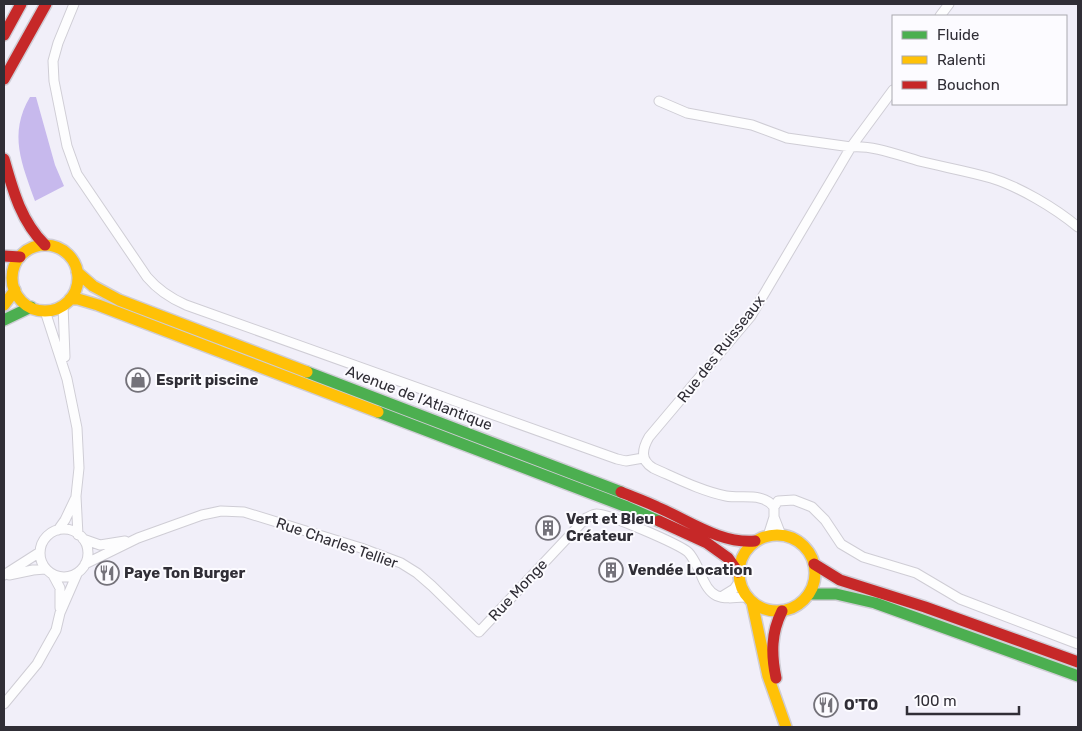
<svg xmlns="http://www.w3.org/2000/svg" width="1082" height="731" viewBox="0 0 1082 731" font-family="Rubik,sans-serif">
	<rect width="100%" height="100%" fill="#f1eff9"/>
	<path fill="#c7b9ed" d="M 30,97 L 36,97 L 55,165 L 64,186 L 35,201 C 22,164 8,134 30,97 Z"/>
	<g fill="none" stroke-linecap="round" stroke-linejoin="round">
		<g stroke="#cfcdd5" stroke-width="11">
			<path id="street" d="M 74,4 L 58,43 L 53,61 L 54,81 L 67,146 L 77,174 L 147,277 C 158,290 170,298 186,305 L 617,459 L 626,461 L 643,458
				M 940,16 L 949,4
				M 659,101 L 687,113 L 752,125 L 787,138 L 851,147 C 873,145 898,155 919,161 C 943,167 967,171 991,178 C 1020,187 1055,208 1078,227
				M 63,305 L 65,357
				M 45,311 L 67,379 L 77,428 L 79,468 L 76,496 L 78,535
				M 774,507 C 763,492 742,499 726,496 C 701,491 676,478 653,468 C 640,460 642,449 649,437 L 751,316 L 851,147 L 893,90
				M 774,517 L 781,535
				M40 553a24 24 0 1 1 48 0a24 24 0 1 1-48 0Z
				M 58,530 L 65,520 L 75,499
				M 768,536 L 774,517 L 774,507 L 778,501 L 794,500 L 812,507 L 825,520 L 841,544 L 863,557 L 916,573 L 960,599 L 1078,644
				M 83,539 L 100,545 L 125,541
				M 85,564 L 138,538 L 202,515 L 221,511 L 244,512 L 361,548 L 401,563 L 417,573 L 432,586 L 479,632 L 586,518 C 589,517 593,514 596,514 C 608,513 678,544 688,552 C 693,557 697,566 700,572 C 710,600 719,599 747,597
				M 4,575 L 40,552
				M 9,575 L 33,570 L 45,569
				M 53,575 L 60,588 L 60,608
				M 721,597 L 734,589 L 739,582
				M 4,704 L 37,664 L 56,630 L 60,613 L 77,574"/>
		</g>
		<g stroke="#cfcdd5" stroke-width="14">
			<path id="fast" d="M 4,320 L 31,307
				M 307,372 L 621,492
				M 378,412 L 627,507 L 659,521
				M 809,594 L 836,594 L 875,603 L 1078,676"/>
		</g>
		<g stroke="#cfcdd5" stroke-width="14">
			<path id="slow" d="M12 278a33 33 0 1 1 66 0a33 33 0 1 1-66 0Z
				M 77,272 L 93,286 L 119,300 L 307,372
				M 70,299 L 78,299 L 98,305 L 378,412
				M 4,305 L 15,290
				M739 573a38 38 0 1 1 76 0a38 38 0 1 1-76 0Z
				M 752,602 L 768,676 L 786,727"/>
		</g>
		<g stroke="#cfcdd5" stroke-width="14">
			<path id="jam" d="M 4,35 L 21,4
				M 4,79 L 46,4
				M 4,159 C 13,191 21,221 45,245
				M 4,256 L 20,257
				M 621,492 C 633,497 645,501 657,507 C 688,520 720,544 755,541
				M 659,521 L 707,543 L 728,558 L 738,572
				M 814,564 L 840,580 L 925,607 L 1078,662
				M 776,678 C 771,654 771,633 782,611"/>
		</g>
		<use href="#street" stroke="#fdfdfe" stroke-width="9"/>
		<use href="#fast" stroke="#4caf50" stroke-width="11"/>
		<use href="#slow" stroke="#ffc107" stroke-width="11"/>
		<use href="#jam" stroke="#c62828" stroke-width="11"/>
	</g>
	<defs>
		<g id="shop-ring" transform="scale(1.25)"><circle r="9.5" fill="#fcfbff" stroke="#74727a" stroke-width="1.5"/><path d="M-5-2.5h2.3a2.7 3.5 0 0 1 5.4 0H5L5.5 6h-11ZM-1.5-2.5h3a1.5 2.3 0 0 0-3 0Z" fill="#74727a"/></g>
		<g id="building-ring" transform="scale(1.25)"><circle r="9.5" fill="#fcfbff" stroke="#74727a" stroke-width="1.5"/><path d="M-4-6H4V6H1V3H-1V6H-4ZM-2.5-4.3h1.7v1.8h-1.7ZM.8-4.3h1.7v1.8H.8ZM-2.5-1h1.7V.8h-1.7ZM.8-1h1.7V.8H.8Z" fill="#74727a"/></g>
		<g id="restaurant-ring" transform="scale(1.25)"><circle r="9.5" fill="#fcfbff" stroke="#74727a" stroke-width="1.5"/><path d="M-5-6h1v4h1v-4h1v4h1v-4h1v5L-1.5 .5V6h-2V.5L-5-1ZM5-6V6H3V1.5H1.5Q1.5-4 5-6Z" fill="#74727a"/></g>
	</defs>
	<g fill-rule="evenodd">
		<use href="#shop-ring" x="138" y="380"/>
		<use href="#building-ring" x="548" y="528"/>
		<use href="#building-ring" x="611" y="570"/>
		<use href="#restaurant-ring" x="107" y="573"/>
		<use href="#restaurant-ring" x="826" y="705"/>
	</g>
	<g text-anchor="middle" stroke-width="4" stroke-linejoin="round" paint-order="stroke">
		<g font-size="15" fill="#302e36" stroke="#fcfbff">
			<text transform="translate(721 349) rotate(-52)" y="5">Rue des Ruisseaux</text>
			<text transform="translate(419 398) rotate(21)" y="5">Avenue de l’Atlantique</text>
			<text transform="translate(337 543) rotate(19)" y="5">Rue Charles Tellier</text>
			<text transform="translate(518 590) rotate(-47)" y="5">Rue Monge</text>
		</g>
		<g font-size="15" font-weight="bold" fill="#302e36" stroke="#fcfbff" text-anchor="start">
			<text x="156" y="385">Esprit piscine</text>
			<text x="566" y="524">Vert et Bleu<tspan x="566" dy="17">Créateur</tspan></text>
			<text x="628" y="575">Vendée Location</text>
			<text x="124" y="578">Paye Ton Burger</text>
			<text x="844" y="710">O'TO</text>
		</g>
	</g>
	<rect width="1082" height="731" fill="none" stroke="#302e36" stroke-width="10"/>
	<rect x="892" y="15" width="175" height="90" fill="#fcfbff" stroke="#aaa9af"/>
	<rect x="902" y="31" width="25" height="8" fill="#4caf50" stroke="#aaa9af"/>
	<text x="937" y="40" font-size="15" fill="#302e36">Fluide</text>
	<rect x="902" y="56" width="25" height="8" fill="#ffc107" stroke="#aaa9af"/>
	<text x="937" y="65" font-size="15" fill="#302e36">Ralenti</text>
	<rect x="902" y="81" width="25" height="8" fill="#c62828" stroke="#aaa9af"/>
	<text x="937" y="90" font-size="15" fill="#302e36">Bouchon</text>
	<path d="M907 706v8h112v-8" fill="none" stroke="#302e36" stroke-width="2.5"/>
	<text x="914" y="706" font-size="15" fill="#302e36" stroke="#fcfbff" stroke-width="4" paint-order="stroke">100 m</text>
</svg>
